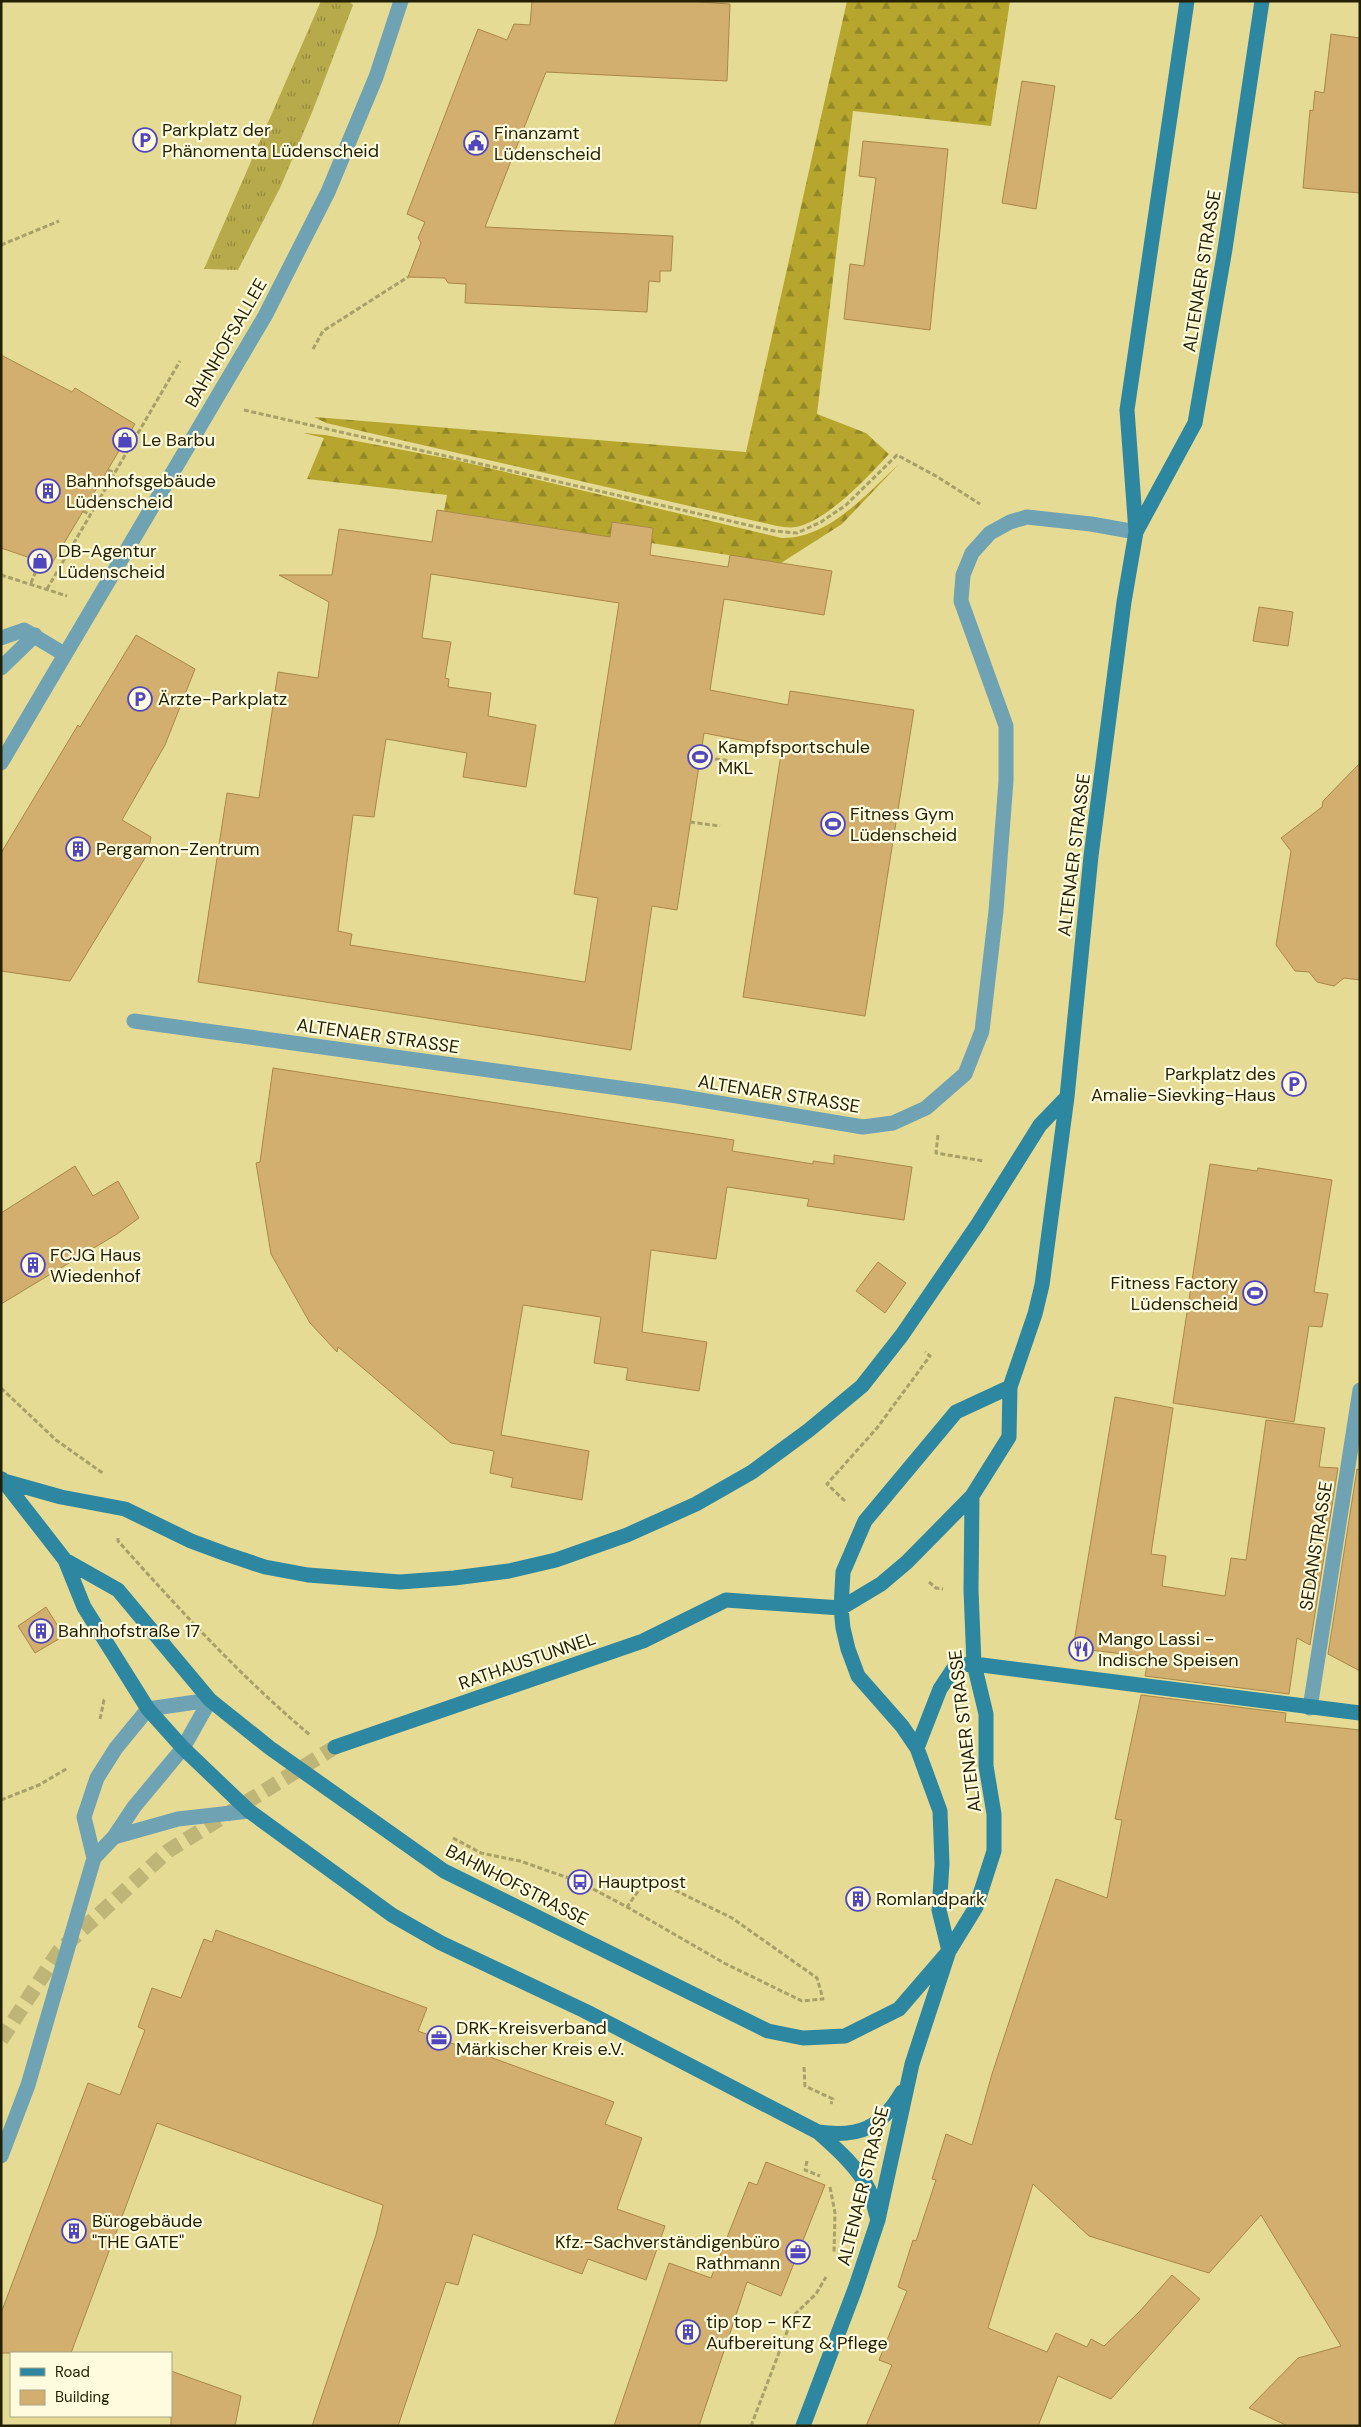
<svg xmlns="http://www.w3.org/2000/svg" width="1361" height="2427" viewBox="0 0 1361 2427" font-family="'DM Sans',sans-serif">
	<defs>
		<pattern id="grass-tufts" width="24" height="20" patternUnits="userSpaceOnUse" patternTransform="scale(1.25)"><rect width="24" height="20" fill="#b7aa4b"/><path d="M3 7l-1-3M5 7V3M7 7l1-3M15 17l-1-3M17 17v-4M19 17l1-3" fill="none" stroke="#948a3c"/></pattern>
		<pattern id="forest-firs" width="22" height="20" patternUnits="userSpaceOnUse" patternTransform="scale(1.25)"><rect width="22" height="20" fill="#b6a62e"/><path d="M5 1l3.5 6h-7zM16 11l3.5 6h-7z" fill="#948725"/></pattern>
	</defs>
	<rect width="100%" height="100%" fill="#e5db94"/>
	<path fill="url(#grass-tufts)" d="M 321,1 L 349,1 L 353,5 L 313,110 L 280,188 L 238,270 L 204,269 Z"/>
	<path fill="url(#forest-firs)" d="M 847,1 L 1010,1 L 991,126 L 853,111 L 817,414 L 866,433 L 889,454 C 868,477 827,521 796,527 C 790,528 783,527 777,526 L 326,423 L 314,417 L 746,452 Z
		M 303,433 L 325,435 L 455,460 L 782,538 C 830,538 866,494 899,464 L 842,524 L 781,563 L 651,543 L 653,528 L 613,522 L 610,537 L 444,511 L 447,495 L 307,479 L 324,438 Z"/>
	<path fill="#d3af6f" stroke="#a98747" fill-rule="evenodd" d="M 532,1 L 686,1 L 730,4 L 727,81 L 546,72 L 485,227 L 673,236 L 671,271 L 660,271 L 660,282 L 649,281 L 647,312 L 465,303 L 466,284 L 448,283 L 445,278 L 408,277 L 421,243 L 418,238 L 425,222 L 407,214 L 478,29 L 507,40 L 514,24 L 530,25 Z
		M 1331,34 L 1360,38 L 1360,193 L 1303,188 L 1310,110 L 1313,111 L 1315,91 L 1324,93 Z
		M 1022,81 L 1055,86 L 1036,209 L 1002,203 Z
		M 863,141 L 948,149 L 930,330 L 844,319 L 850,264 L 864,266 L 876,178 L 859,176 Z
		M 1,355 L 72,392 L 75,388 L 135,424 L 51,565 L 1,548 Z
		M 437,510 L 610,537 L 612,522 L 653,528 L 650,555 L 728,567 L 730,555 L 832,571 L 824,615 L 724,599 L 710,690 L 788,705 L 790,691 L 914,710 L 865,1016 L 743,997 L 782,748 L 704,733 L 677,910 L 652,906 L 631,1050 L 198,982 L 227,793 L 259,798 L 278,672 L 318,678 L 329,602 L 279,575 L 332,575 L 339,529 L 432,542 ZM 431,574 L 619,603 L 574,894 L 598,898 L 585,982 L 350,945 L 352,934 L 338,931 L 353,815 L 374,817 L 386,739 L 467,753 L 463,777 L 526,787 L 536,725 L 488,716 L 491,693 L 448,687 L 449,679 L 445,678 L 451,642 L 422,638 Z
		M 1259,607 L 1293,612 L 1288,646 L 1253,641 Z
		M 136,635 L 195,669 L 165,745 L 122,820 L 151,837 L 148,853 L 70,981 L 1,971 L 1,853 L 78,725 L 80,727 Z
		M 1360,763 L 1360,980 L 1344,978 L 1334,986 L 1317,982 L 1309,972 L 1295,971 L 1276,945 L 1291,851 L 1281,838 L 1322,807 L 1323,801 Z
		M 273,1068 L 734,1140 L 732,1151 L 813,1164 L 813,1161 L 834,1164 L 834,1155 L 912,1167 L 904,1220 L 807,1206 L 809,1199 L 727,1187 L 716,1259 L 651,1250 L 642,1332 L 707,1342 L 699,1391 L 626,1380 L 628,1368 L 594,1363 L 601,1317 L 523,1305 L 501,1435 L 589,1451 L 582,1500 L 511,1487 L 513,1478 L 490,1473 L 494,1451 L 451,1443 L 338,1347 L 337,1352 L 310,1323 L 271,1254 L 256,1163 L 260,1162 Z
		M 1210,1164 L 1257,1171 L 1258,1168 L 1332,1180 L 1314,1292 L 1328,1294 L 1322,1327 L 1309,1326 L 1294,1422 L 1173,1403 Z
		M 75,1166 L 93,1196 L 118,1181 L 139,1218 L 117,1234 L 1,1304 L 1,1213 Z
		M 878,1262 L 906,1283 L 885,1313 L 856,1291 Z
		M 1115,1397 L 1173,1408 L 1151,1554 L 1166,1556 L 1162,1586 L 1225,1596 L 1231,1558 L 1246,1560 L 1266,1420 L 1325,1428 L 1319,1467 L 1338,1468 L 1310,1645 L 1297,1638 L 1289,1694 L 1145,1676 L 1149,1657 L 1073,1648 Z
		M 1357,1469 L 1360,1470 L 1360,1671 L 1328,1654 Z
		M 46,1607 L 64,1636 L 35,1653 L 18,1626 Z
		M 1141,1695 L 1286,1713 L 1285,1722 L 1360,1730 L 1360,2426 L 1288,2426 L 1249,2408 L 1298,2358 L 1341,2346 L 1261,2215 L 1209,2273 L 1089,2236 L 1033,2184 L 988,2328 L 1047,2352 L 1056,2333 L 1087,2347 L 1091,2339 L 1104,2346 L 1139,2312 L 1172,2275 L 1200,2299 L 1111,2399 L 1058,2376 L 1038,2426 L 866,2426 L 892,2365 L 879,2360 L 907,2291 L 898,2287 L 913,2240 L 916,2241 L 936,2180 L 932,2179 L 946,2134 L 972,2145 L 992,2074 L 1056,1879 L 1107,1898 L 1122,1820 L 1115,1819 Z
		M 216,1930 L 427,2008 L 418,2031 L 614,2102 L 605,2124 L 642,2138 L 617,2209 L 665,2226 L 646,2280 L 588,2259 L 582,2274 L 473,2234 L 458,2285 L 446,2282 L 398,2426 L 312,2426 L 376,2235 L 383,2205 L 157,2123 L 71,2353 L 1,2353 L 1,2313 L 88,2083 L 120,2095 L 145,2030 L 138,2027 L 152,1988 L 181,1998 L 204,1939 L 212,1942 Z
		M 766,2162 L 825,2185 L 781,2296 L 747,2282 L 699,2426 L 614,2426 L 669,2263 L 711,2278 L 749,2182 L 757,2185 Z
		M 171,2371 L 241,2396 L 235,2426 L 171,2426 Z"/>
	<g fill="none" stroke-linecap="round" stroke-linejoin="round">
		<path stroke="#beb577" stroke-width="15" stroke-dasharray="15 8" stroke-linecap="butt" d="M 1,2040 L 59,1951 L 168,1851 L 335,1747"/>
		<path stroke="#a8a066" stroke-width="3" stroke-dasharray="5 2.5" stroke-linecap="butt" d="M 1,245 L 59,221
			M 313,349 L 323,331 L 408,277
			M 244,410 L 774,531 L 797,533 L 821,522 L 846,505 L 897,455 L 936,476 L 980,504
			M 125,440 L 132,444
			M 108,470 L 115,473
			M 83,511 L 91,515
			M 1,575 L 67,596
			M 31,583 L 40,561
			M 47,589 L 180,361
			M 700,757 L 731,761
			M 690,822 L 720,826
			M 938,1135 L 936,1153 L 984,1161
			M 1,1388 L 56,1440 L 104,1474
			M 845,1501 L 827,1484 L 877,1428 L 930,1356 L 925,1352
			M 118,1538 L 118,1541 C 179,1609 240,1676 310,1735
			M 929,1582 L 936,1588 L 943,1589
			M 100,1719 L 104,1700 L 106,1699
			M 1,1800 L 39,1785 L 68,1768
			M 453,1838 L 481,1853 L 520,1861 L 580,1882 L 627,1907 L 724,1963 L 802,2001 L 823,1999 L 817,1978 L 732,1918 L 648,1877 L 627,1907
			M 804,2067 L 805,2086 L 833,2099 L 831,2104
			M 807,2161 L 805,2170 L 820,2176
			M 830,2187 L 835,2213 L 834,2252
			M 751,2426 L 793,2316 L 816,2294 L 826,2277"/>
		<path stroke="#6fa3b4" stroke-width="15" d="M 1,638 L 24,630 L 64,654
			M 1,668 L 35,635"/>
		<path stroke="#6fa3b4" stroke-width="15" d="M 1,763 L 265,316 L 328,192 L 376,77 L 401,1
			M 134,1021 L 677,1096 L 863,1127 L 893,1123 L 926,1108 L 965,1074 L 982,1031 L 996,911 L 1006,781 L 1006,726 L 961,601 L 963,575 L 972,553 L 990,533 L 1010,522 L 1027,517 L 1091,524 L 1136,532
			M 1310,1708 L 1360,1390
			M 114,1837 L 178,1819 L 249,1811
			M 94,1858 L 84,1817 L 97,1778 L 116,1748 L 148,1709 L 210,1700
			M 1,2156 L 28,2085 L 94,1858 L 114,1837 L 134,1807 L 183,1748 L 210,1700"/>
		<path stroke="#2d87a1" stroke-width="15" d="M 1136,532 L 1195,423 L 1225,249 L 1262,1
			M 2,1479 L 65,1560 L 84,1607 L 148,1709 L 183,1748 L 249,1811 L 392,1915 L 441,1943 L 585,2011 L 818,2132 C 837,2149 858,2167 869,2190 C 873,2199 875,2211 878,2220
			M 4,1481 L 61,1497 L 125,1509 L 191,1541 L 226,1554 L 265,1567 L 308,1575 L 400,1582 L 454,1578 L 509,1571 L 556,1560 L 627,1535 L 696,1504 L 752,1472 L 809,1430 L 862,1386 L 902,1335 L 978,1224 L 1040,1125 L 1067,1097
			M 65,1560 L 118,1590 L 210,1700 L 270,1748 L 444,1871 L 768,2031 L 803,2038 L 845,2036 L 899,2009 L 949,1951
			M 335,1747 L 643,1641 L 726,1600 L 841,1608 L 881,1584 L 907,1562 L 972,1496 L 1009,1437 L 1010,1387 L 1035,1314 L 1042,1285 L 1067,1097 L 1091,856 L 1124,602 L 1136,532 L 1127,410 L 1187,1
			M 917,1748 L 940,1689 L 956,1665 L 974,1664 L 1360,1713
			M 949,1951 L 939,1910 L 942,1864 L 940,1811 L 917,1748 L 902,1726 L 858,1676 L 848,1649 L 843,1628 L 841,1608 L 843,1572 L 865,1521 L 956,1412 L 1010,1387
			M 818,2132 C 859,2138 881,2128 902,2092
			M 803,2426 L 855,2289 L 878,2220 L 912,2064 L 949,1951 L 976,1907 L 994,1851 L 994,1814 L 986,1766 L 986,1714 L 974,1664 L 971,1590 L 972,1496"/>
	</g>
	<defs>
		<g id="parking-ring" transform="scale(1.25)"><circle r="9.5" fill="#fffbdf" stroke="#5046bd" stroke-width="1.5"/><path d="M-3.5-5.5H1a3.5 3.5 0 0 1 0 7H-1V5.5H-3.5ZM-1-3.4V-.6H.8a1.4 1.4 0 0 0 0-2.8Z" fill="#5046bd"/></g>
		<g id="civic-ring" transform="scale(1.25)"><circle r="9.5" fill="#fffbdf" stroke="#5046bd" stroke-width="1.5"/><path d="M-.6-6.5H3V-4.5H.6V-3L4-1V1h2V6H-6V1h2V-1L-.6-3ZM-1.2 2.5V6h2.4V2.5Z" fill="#5046bd"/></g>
		<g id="shop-ring" transform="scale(1.25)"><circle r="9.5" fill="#fffbdf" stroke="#5046bd" stroke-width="1.5"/><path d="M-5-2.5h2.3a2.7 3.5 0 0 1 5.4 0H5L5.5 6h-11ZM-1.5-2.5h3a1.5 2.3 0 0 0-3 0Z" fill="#5046bd"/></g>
		<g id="building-ring" transform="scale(1.25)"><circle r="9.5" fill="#fffbdf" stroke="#5046bd" stroke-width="1.5"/><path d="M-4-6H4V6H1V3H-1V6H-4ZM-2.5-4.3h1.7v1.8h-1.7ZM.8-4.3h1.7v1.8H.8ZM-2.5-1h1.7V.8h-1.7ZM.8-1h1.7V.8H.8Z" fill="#5046bd"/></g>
		<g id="stadium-ring" transform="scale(1.25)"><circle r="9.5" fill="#fffbdf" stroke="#5046bd" stroke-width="1.5"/><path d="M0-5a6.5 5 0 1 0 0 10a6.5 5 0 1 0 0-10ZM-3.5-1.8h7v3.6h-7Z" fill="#5046bd"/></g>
		<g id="restaurant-ring" transform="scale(1.25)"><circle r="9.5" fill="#fffbdf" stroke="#5046bd" stroke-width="1.5"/><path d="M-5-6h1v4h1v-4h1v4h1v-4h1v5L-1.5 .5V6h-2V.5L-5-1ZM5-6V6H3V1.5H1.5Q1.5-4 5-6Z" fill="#5046bd"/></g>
		<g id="bus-ring" transform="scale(1.25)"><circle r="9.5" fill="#fffbdf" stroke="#5046bd" stroke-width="1.5"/><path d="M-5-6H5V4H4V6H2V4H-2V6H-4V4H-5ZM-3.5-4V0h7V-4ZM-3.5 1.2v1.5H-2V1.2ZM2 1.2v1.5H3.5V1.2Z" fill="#5046bd"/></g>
		<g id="office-ring" transform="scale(1.25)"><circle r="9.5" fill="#fffbdf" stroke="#5046bd" stroke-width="1.5"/><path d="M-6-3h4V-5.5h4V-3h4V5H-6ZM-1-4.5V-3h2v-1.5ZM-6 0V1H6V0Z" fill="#5046bd"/></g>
	</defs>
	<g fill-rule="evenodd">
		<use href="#parking-ring" x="145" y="140"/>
		<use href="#civic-ring" x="476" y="143"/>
		<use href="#shop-ring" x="125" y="440"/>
		<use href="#building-ring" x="48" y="491"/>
		<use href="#shop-ring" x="40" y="561"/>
		<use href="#parking-ring" x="140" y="699"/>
		<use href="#stadium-ring" x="700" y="757"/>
		<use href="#stadium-ring" x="833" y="824"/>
		<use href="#building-ring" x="78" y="849"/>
		<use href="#parking-ring" x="1294" y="1084"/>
		<use href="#building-ring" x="33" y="1265"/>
		<use href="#stadium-ring" x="1255" y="1293"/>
		<use href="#building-ring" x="41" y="1631"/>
		<use href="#restaurant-ring" x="1081" y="1649"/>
		<use href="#bus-ring" x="580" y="1882"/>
		<use href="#building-ring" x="858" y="1899"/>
		<use href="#office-ring" x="439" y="2038"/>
		<use href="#building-ring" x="74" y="2231"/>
		<use href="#office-ring" x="798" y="2252"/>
		<use href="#building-ring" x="688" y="2332"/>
	</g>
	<g text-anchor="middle" stroke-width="4.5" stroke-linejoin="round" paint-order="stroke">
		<g font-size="18" fill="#231f02" stroke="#fffbdf" text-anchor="start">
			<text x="162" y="136">Parkplatz der<tspan x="162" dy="21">Phänomenta Lüdenscheid</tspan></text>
			<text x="494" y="139">Finanzamt<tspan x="494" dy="21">Lüdenscheid</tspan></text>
			<text x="142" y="446">Le Barbu</text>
			<text x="66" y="487">Bahnhofsgebäude<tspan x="66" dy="21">Lüdenscheid</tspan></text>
			<text x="58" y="557">DB-Agentur<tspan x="58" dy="21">Lüdenscheid</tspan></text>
			<text x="158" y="705">Ärzte-Parkplatz</text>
			<text x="718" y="753">Kampfsportschule<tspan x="718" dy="21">MKL</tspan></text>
			<text x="850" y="820">Fitness Gym<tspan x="850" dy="21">Lüdenscheid</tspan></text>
			<text x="96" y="855">Pergamon-Zentrum</text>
			<text x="1276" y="1080" text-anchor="end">Parkplatz des<tspan x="1276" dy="21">Amalie-Sievking-Haus</tspan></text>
			<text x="50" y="1261">FCJG Haus<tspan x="50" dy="21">Wiedenhof</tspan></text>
			<text x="1238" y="1289" text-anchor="end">Fitness Factory<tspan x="1238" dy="21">Lüdenscheid</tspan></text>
			<text x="58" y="1637">Bahnhofstraße 17</text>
			<text x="1098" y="1645">Mango Lassi -<tspan x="1098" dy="21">Indische Speisen</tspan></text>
			<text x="598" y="1888">Hauptpost</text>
			<text x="876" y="1905">Romlandpark</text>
			<text x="456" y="2034">DRK-Kreisverband<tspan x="456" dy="21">Märkischer Kreis e.V.</tspan></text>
			<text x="92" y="2227">Bürogebäude<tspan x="92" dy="21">"THE GATE"</tspan></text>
			<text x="780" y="2248" text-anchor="end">Kfz.-Sachverständigenbüro<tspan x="780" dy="21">Rathmann</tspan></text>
			<text x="706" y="2328">tip top - KFZ<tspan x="706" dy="21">Aufbereitung &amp; Pflege</tspan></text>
		</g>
		<g font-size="18" fill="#231f02" stroke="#fffbdf">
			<text transform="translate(1202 271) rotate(-81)" y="6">ALTENAER STRASSE</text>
			<text transform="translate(226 343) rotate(-60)" y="6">BAHNHOFSALLEE</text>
			<text transform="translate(1074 855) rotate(-83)" y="6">ALTENAER STRASSE</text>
			<text transform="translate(378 1036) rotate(8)" y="6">ALTENAER STRASSE</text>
			<text transform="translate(779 1094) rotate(9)" y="6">ALTENAER STRASSE</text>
			<text transform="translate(1316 1546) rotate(-81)" y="6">SEDANSTRASSE</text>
			<text transform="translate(527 1661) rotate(-19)" y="6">RATHAUSTUNNEL</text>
			<text transform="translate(965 1731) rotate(-97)" y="6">ALTENAER STRASSE</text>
			<text transform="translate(517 1885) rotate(27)" y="6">BAHNHOFSTRASSE</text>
			<text transform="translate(863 2186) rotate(-76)" y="6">ALTENAER STRASSE</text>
		</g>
	</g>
	<rect width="1361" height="2427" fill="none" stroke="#231f02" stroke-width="5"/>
	<rect x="10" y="2352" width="162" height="65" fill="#fffbdf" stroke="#a7a387"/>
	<rect x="20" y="2368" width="25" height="8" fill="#2d87a1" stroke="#a7a387"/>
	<text x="55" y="2377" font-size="15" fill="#231f02">Road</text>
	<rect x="20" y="2390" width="25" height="15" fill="#d3af6f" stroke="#a7a387"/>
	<text x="55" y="2402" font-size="15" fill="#231f02">Building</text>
</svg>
